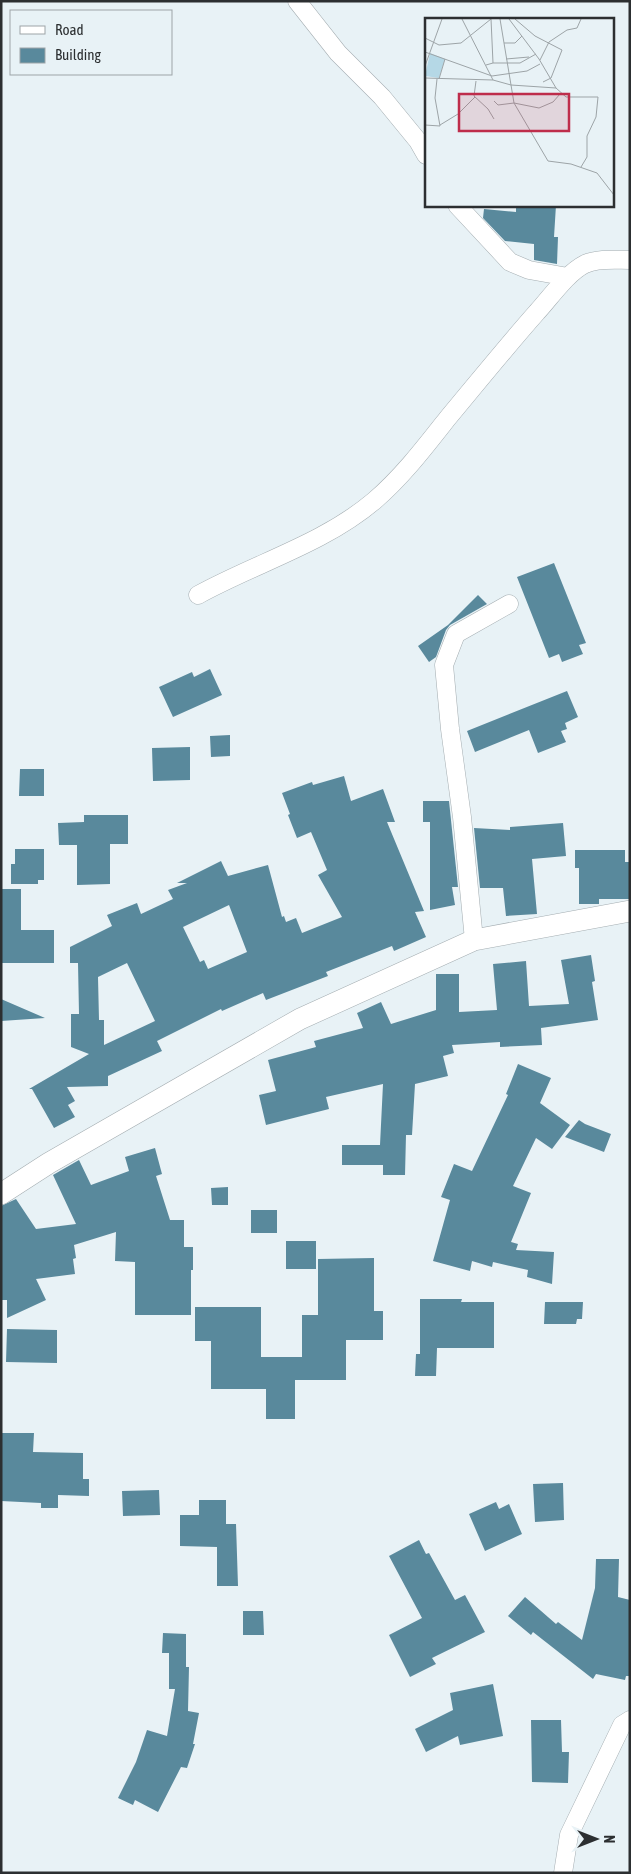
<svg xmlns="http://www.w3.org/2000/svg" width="631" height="1874" viewBox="0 0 631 1874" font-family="'Asap Condensed',sans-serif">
	<rect width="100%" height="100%" fill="#e8f2f6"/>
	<path fill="#59899c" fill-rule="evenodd" d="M 516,205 L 556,205 L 554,237 L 558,237 L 557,264 L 534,260 L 534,244 L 505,241 L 483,218 L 484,209 L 516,212 Z
		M 554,563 L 586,643 L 579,645 L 583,654 L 562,662 L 559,654 L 549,658 L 517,577 Z
		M 478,595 L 487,604 L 450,625 L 446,630 L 436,657 L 429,662 L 418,646 L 448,625 Z
		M 210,669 L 222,695 L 173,717 L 159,687 L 192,672 L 194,677 Z
		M 567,691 L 578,717 L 565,723 L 567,729 L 561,731 L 566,742 L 538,753 L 529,730 L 475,752 L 467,731 Z
		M 230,735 L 230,756 L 211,757 L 210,736 Z
		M 190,747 L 190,780 L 153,781 L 152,748 Z
		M 20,769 L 44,769 L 44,796 L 19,796 Z
		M 344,776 L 351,801 L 383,789 L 395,822 L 387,822 L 424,911 L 415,912 L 426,937 L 394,951 L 392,946 L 326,972 L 328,976 L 266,1000 L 263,993 L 222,1011 L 221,1009 L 157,1041 L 162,1051 L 108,1076 L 108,1086 L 67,1087 L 75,1101 L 68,1105 L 75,1117 L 54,1128 L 32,1089 L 29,1089 L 89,1054 L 71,1047 L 71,1014 L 79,1014 L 78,963 L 70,963 L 70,947 L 112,926 L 107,915 L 137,903 L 141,914 L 173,899 L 168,890 L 187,883 L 177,883 L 221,861 L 228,876 L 268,865 L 282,917 L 284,916 L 286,922 L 296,918 L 302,933 L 342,917 L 318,875 L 327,870 L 311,832 L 297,838 L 288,815 L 290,814 L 282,793 L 312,782 L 313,785 ZM 229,905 L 247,952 L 208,969 L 204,960 L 200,962 L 183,927 ZM 127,963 L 155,1021 L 104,1045 L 104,1020 L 99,1020 L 98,977 Z
		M 423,801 L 449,801 L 458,887 L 452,887 L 455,905 L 430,910 L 430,822 L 423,822 Z
		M 84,815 L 128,815 L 128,844 L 110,844 L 110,884 L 77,885 L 77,845 L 59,845 L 58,823 L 84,822 Z
		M 563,823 L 566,856 L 532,859 L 537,914 L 506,916 L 503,888 L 480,888 L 474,828 L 510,830 L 510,827 Z
		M 15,849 L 44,849 L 44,880 L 38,880 L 38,884 L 11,884 L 11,864 L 15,864 Z
		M 575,850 L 625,850 L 625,862 L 630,862 L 630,899 L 599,899 L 599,904 L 579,904 L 579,868 L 575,868 Z
		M 1,889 L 21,889 L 21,930 L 54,930 L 54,963 L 1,963 Z
		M 591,955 L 595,981 L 592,982 L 598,1020 L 541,1028 L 542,1045 L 500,1047 L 500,1042 L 452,1045 L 454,1053 L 443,1056 L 448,1076 L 415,1084 L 412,1135 L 406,1135 L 405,1175 L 383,1175 L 383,1165 L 342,1165 L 342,1145 L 380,1145 L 383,1084 L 326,1097 L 329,1109 L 266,1125 L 259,1095 L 276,1091 L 268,1060 L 316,1047 L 314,1041 L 363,1028 L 357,1013 L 381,1002 L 391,1024 L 436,1010 L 436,974 L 459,974 L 459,1012 L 497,1010 L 493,964 L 526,961 L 529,1006 L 569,1004 L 561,960 Z
		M 1,999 L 45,1018 L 1,1021 Z
		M 518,1064 L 551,1078 L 540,1103 L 570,1125 L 552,1149 L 536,1138 L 513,1186 L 531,1193 L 511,1242 L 518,1244 L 516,1250 L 554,1252 L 552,1284 L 527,1277 L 528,1270 L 493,1262 L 492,1267 L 472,1261 L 470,1271 L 433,1261 L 450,1200 L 441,1197 L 454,1164 L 472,1171 L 508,1095 L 506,1094 Z
		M 579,1120 L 585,1124 L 611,1134 L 604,1152 L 565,1137 Z
		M 155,1148 L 162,1174 L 156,1176 L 170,1220 L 184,1220 L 184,1247 L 193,1247 L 193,1270 L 191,1270 L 191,1315 L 135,1315 L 135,1262 L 115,1261 L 116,1232 L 74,1245 L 76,1258 L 73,1259 L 75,1274 L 36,1279 L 46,1300 L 7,1318 L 7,1300 L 1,1300 L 1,1206 L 16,1199 L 36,1229 L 76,1224 L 53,1175 L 79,1160 L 91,1185 L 129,1171 L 125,1157 Z
		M 228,1187 L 228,1205 L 212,1205 L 211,1188 Z
		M 251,1210 L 277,1210 L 277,1233 L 251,1233 Z
		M 286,1241 L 316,1241 L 316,1269 L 286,1269 Z
		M 374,1258 L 374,1311 L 383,1311 L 383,1340 L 346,1340 L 346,1380 L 295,1380 L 295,1419 L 266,1419 L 266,1389 L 211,1389 L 211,1341 L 195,1341 L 195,1307 L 261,1307 L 261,1357 L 302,1357 L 302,1315 L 318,1315 L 318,1259 Z
		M 420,1299 L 462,1299 L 461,1302 L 494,1302 L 494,1348 L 437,1348 L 436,1376 L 415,1376 L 416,1354 L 420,1354 Z
		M 545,1302 L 583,1302 L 582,1319 L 577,1319 L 576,1324 L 544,1324 Z
		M 7,1329 L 57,1330 L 57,1363 L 6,1362 Z
		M 1,1433 L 34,1433 L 33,1452 L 83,1453 L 83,1479 L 89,1479 L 89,1496 L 58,1495 L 58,1508 L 41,1508 L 41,1503 L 1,1501 Z
		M 563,1483 L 564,1520 L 535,1522 L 533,1484 Z
		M 159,1490 L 160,1515 L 123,1516 L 122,1491 Z
		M 199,1500 L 226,1500 L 226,1524 L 236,1524 L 238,1586 L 217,1586 L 217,1547 L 180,1546 L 180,1515 L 199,1515 Z
		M 496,1502 L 499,1509 L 509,1504 L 522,1534 L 485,1551 L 469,1514 Z
		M 419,1540 L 426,1554 L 429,1553 L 455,1600 L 465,1595 L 485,1632 L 432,1658 L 436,1664 L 410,1677 L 389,1635 L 422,1618 L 389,1556 Z
		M 596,1559 L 619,1559 L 618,1597 L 630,1600 L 630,1676 L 626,1676 L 625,1680 L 596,1674 L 593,1679 L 533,1632 L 531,1635 L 508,1616 L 525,1597 L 556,1624 L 558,1622 L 582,1640 L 595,1588 Z
		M 243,1611 L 263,1611 L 264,1635 L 243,1635 Z
		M 163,1633 L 186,1634 L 186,1667 L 189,1667 L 188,1711 L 199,1713 L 193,1744 L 195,1744 L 187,1768 L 181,1767 L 158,1812 L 135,1800 L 133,1805 L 118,1798 L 136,1762 L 147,1730 L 167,1736 L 175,1689 L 169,1689 L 169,1653 L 162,1653 Z
		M 493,1684 L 503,1736 L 460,1745 L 458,1736 L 426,1752 L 415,1729 L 453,1710 L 450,1693 Z
		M 531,1720 L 561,1720 L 562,1752 L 569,1752 L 568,1783 L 532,1782 Z"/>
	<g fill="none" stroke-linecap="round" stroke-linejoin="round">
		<g stroke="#a4adb1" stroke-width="19">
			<path id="minor" d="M 297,1 L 338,53 L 382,97 L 418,141 L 426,155
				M 457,205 L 510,262 L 529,270 L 568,277
				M 198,595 C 256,563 323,544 374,501 C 402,477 425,447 447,419 C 477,383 506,347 537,312 C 550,298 567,273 585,264 C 598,258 616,260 630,260
				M 474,940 L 462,817 L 450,729 L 444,665 L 456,634 L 509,604
				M 563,1873 L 569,1835 L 622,1725 L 630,1720"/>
		</g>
		<g stroke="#a4adb1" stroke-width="22">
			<path id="tertiary" d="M 1,1194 L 49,1163 L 300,1019 L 474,940 L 630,911"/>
		</g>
		<use href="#minor" stroke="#fff" stroke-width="18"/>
		<use href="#tertiary" stroke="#fff" stroke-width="21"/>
	</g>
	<g transform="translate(425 18)">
		<rect width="189" height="189" fill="#e8f2f6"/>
		<path d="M 5,35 L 20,41 L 14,60 L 0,58 Z" fill="#b5d8e6"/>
		<path fill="none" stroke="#9da4a7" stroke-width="1" d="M 37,1 L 68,62 L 86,67 L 131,70 L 141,79 L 173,79 L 171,99 L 162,118 L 162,139 L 156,149M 75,1 L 89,85 L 123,143 L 146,146 L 172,155 L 189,177M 84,1 L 114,41 L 131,70M 90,1 L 110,18 L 137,32 L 126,60 L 118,64M 0,20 L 14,27 L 36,25 L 66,1M 79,25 L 90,25 L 97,18M 0,34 L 67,58 L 102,53 L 115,46M 81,41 L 104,39M 115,42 L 124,24 L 142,12 L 152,10 L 156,1M 68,45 L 95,45 L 111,36M 61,47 L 68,45 L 66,1M 0,48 L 17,1M 0,60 L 68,62M 14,61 L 20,41M 51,63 L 49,78 L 63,91 L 69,101M 69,83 L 73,87 L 89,85 L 114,90 L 128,84 L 135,76M 0,107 L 15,108 L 10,80 L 12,61M 15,107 L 33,96 L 50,79"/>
		<path fill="#be2d4b" fill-opacity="0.15" stroke="#be2d4b" stroke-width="2.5" d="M 34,76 L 144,76 L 144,113 L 34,113 Z"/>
		<rect width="189" height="189" fill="none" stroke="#2c2f31" stroke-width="2.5"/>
	</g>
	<rect width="631" height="1874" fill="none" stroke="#2c2f31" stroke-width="5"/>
	<rect x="10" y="10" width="162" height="65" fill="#e8f2f6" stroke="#9da4a7"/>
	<rect x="20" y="26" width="25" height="8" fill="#ffffff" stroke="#9da4a7"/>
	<text x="55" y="35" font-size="15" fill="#2c2f31">Road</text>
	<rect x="20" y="48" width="25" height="15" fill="#59899c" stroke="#9da4a7"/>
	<text x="55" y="60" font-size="15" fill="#2c2f31">Building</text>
	<g transform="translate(596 1839) rotate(90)" stroke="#e8f2f6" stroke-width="4" paint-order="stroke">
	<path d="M0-4L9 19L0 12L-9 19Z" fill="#2c2f31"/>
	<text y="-8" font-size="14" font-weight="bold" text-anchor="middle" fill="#2c2f31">N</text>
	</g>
</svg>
